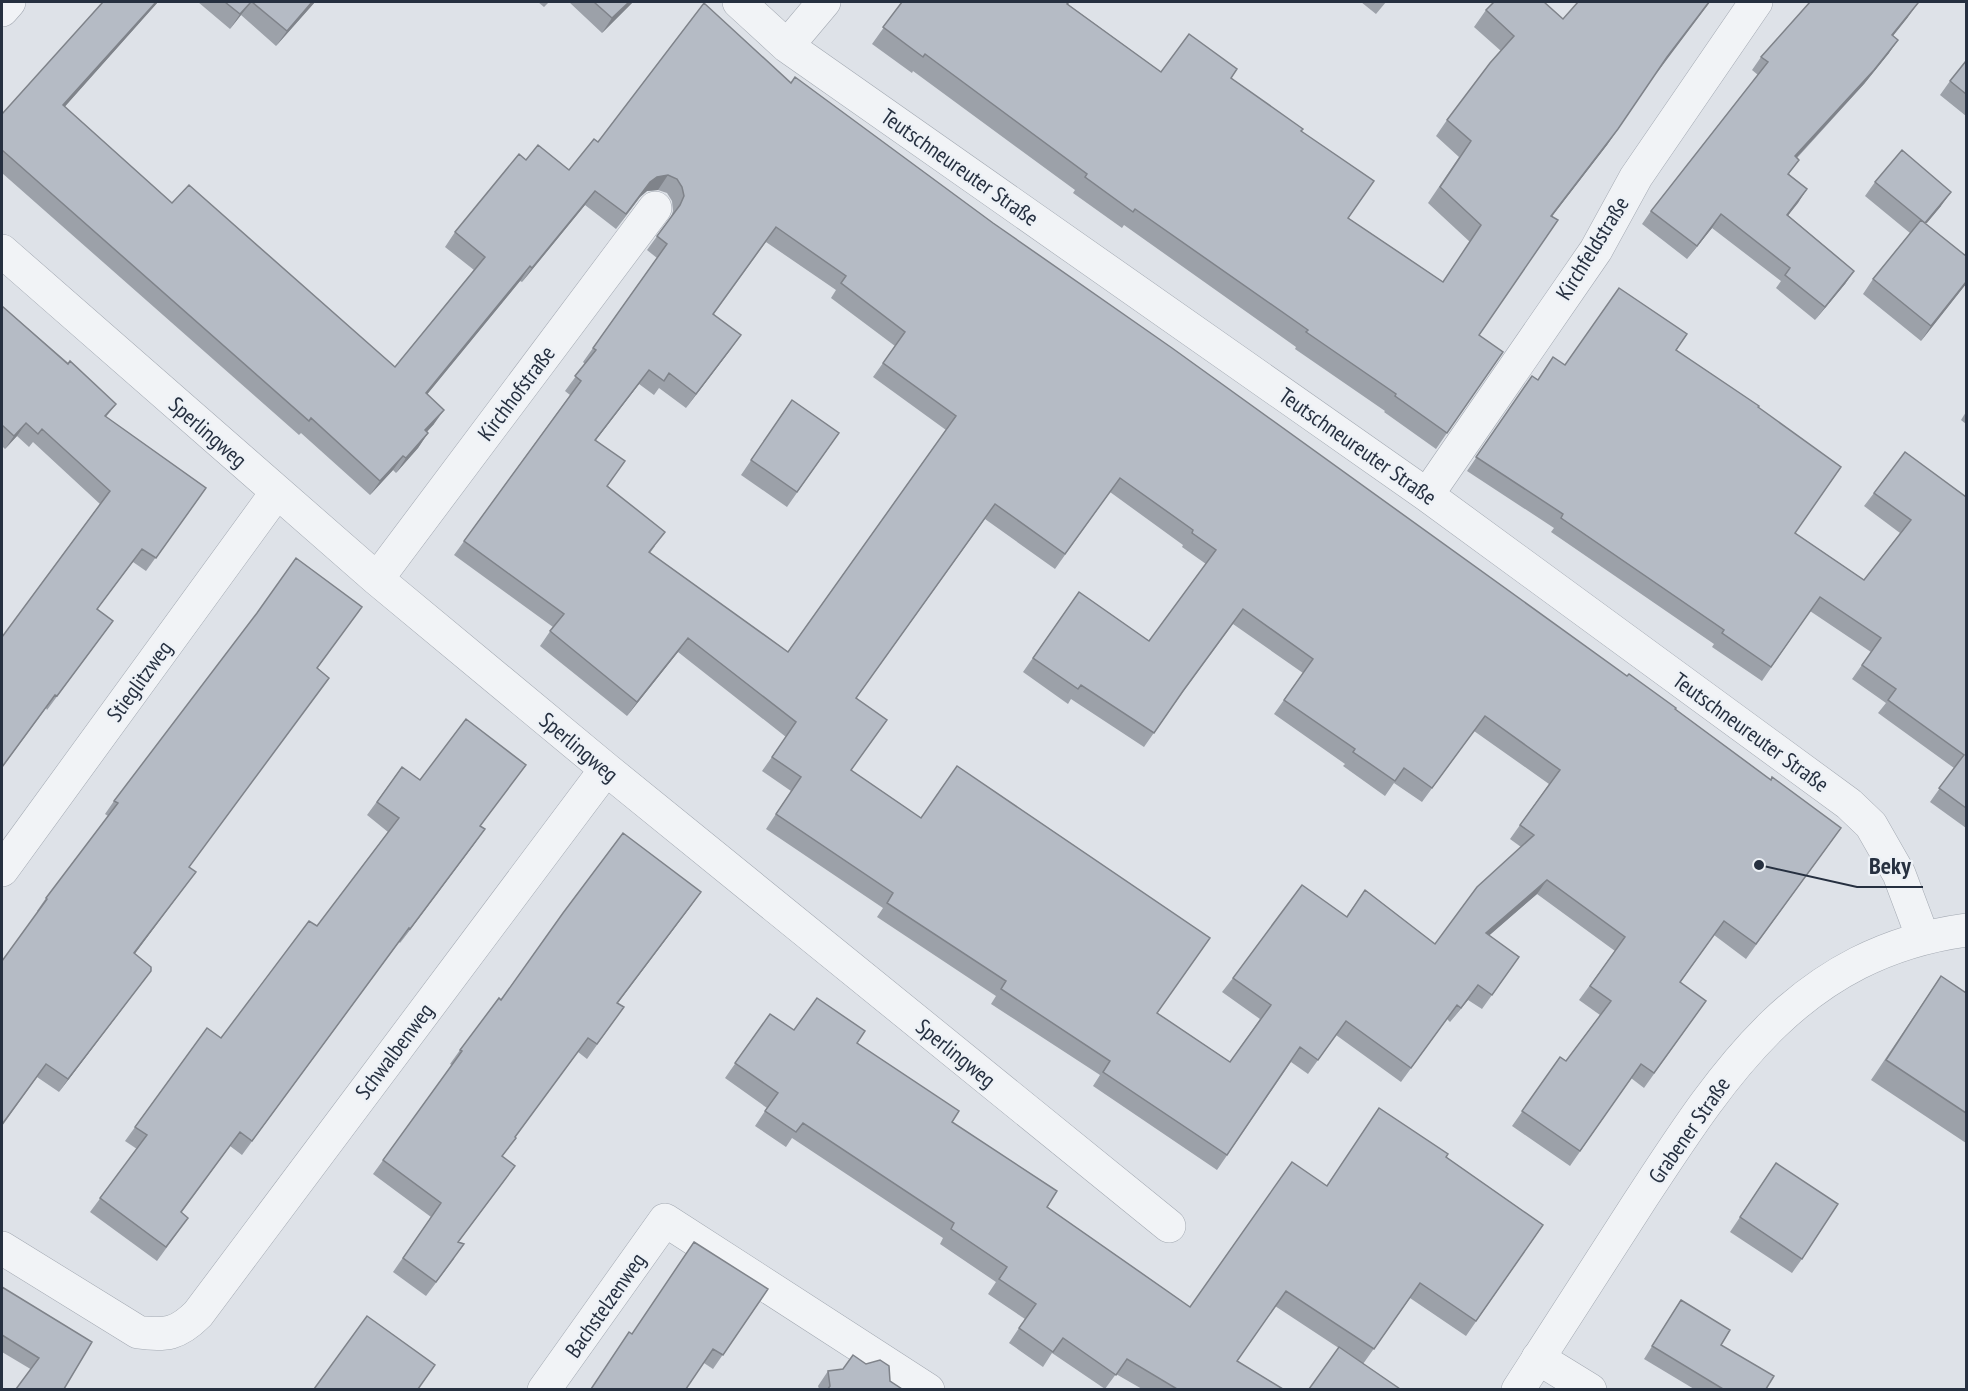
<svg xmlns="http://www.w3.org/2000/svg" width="1968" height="1391" viewBox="0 0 1968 1391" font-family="'PT Sans Narrow',sans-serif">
	<rect width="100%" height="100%" fill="#dee2e8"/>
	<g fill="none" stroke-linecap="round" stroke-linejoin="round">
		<g stroke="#a3a9b2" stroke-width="34">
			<path id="minor" d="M 739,2 L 787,46 L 1427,495 L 1849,804 L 1871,825 L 1899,874 L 1923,938
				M 2,10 L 9,2
				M 787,46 L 824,2
				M 2,251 L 377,579 L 606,769 L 1169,1226
				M 1427,495 L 1596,250 L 1636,177 L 1756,2
				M 377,579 L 655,208
				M 2,870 L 277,492
				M 2,1248 L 138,1332 C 166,1336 178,1334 198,1314 L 606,769
				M 1538,1358 L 1590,1390
				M 544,1390 L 665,1220 L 928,1390"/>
		</g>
		<g stroke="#a3a9b2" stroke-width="34">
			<path id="tertiary" d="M 1518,1390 C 1558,1327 1599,1265 1639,1202 C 1724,1072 1799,953 1966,930"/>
		</g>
		<use href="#minor" stroke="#f1f3f6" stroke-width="33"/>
		<use href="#tertiary" stroke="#f1f3f6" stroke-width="33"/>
	</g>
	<path fill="#9ca1a9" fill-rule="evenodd" d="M 103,2 L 158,2 L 64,107 L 172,203 L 395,367 L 474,270 L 445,247 L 455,232 L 526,160 L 569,170 L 598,142 L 791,83 L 993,223 L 1627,676 L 1675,709 L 1771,780 L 1841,828 L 1746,959 L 1714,935 L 1680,983 L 1706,1001 L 1644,1088 L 1631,1078 L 1570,1166 L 1512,1126 L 1560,1057 L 1566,1061 L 1600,1015 L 1579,1000 L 1615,951 L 1537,894 L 1489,935 L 1519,957 L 1482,1009 L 1468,1000 L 1450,1022 L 1447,1019 L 1401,1082 L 1336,1035 L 1308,1074 L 1291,1062 L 1217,1170 L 1093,1086 L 1100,1075 L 991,1004 L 996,996 L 877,917 L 883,908 L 766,829 L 791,791 L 762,771 L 786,737 L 678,652 L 627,716 L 540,646 L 553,627 L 454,555 L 570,395 L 565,391 L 585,364 L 583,362 L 657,258 L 647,250 L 671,217 L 673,211 L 672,201 L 667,193 L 658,190 L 647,191 L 640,197 L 616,229 L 585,205 L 522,282 L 520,281 L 427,394 L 434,424 L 427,432 L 428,433 L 418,448 L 396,473 L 393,470 L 370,495 L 301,433 L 299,435 L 2,173 L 2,114 ZM 766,242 L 836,290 L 831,298 L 895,346 L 873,377 L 946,430 L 788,652 L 650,553 L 655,546 L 608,486 L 596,440 L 639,384 L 654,395 L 659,388 L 686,408 L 731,349 L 714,314 ZM 1110,492 L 1183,545 L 1182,547 L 1206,564 L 1149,641 L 1079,592 L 1023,672 L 1068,704 L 1071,699 L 1144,747 L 1177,700 L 1233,624 L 1303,673 L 1274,714 L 1345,764 L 1343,766 L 1385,796 L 1394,783 L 1422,802 L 1474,731 L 1549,784 L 1510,839 L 1521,847 L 1435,944 L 1365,890 L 1346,917 L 1233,978 L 1222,992 L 1260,1019 L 1230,1062 L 1157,1013 L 851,770 L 856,698 L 985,519 L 1055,569 Z
		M 198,2 L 315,2 L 276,46 L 241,15 L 230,29 Z
		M 538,2 L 549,2 L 544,7 Z
		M 569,2 L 633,2 L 602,33 Z
		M 902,2 L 1069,2 L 1068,4 L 1161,72 L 1231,78 L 1301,131 L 1348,218 L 1443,282 L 1470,242 L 1428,203 L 1459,157 L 1436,136 L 1447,120 L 1501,51 L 1474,27 L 1486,10 L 1563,19 L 1659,69 L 1607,145 L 1552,216 L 1479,335 L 1447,433 L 1436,449 L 1384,412 L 1385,411 L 1295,349 L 1296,347 L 1124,225 L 1122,228 L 1073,193 L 1075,190 L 913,71 L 912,73 L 872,44 Z
		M 1361,2 L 1386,2 L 1376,14 Z
		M 1908,17 L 1893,36 L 1889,53 L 1864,84 L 1797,158 L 1789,174 L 1807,189 L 1788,215 L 1854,271 L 1845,284 L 1815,320 L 1776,288 L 1781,281 L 1712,228 L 1687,259 L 1642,224 L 1651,211 L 1758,75 L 1752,70 L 1761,57 Z
		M 1966,61 L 1966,116 L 1940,95 L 1950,81 Z
		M 1875,182 L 1941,206 L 1926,224 L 1966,284 L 1921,341 L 1863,294 L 1873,279 L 1910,233 L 1865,196 Z
		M 2,306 L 116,404 L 106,417 L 206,488 L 146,571 L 133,562 L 97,609 L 113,621 L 47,710 L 46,708 L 2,768 L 2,637 L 100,504 L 33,442 L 29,447 L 17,436 L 5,449 L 2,446 Z
		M 1676,350 L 1758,407 L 1795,533 L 1864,580 L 1900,533 L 1864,506 L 1874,493 L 1966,497 L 1966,828 L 1930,802 L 1954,768 L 1878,713 L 1886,703 L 1852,679 L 1871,652 L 1810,611 L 1762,681 L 1712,647 L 1714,644 L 1551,532 L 1554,528 L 1467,471 L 1532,376 L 1538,380 L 1565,365 Z
		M 792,400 L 839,433 L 787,507 L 741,475 Z
		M 1966,412 L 1966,424 L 1961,420 Z
		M 317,669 L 189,867 L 186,885 L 134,954 L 151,971 L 59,1092 L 37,1077 L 2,1126 L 2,961 L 38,912 L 37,911 L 46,898 L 108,816 L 105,814 L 114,801 Z
		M 526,765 L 480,826 L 475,843 L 400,943 L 399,942 L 242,1155 L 230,1146 L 181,1213 L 178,1232 L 157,1261 L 90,1212 L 137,1149 L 125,1141 L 207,1028 L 221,1038 L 317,926 L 388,832 L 367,815 L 402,767 L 420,780 Z
		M 691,906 L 618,1003 L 624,1007 L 587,1059 L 578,1052 L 515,1137 L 502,1157 L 505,1180 L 458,1243 L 454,1259 L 426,1296 L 393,1272 L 431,1217 L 373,1174 L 452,1065 L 450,1064 L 460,1050 L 501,1000 Z
		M 1941,976 L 1966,993 L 1966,1143 L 1871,1080 Z
		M 770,1014 L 794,1030 L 857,1043 L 952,1122 L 1047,1207 L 1190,1307 L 1326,1186 L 1446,1157 L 1543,1225 L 1466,1336 L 1410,1298 L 1363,1364 L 1275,1306 L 1237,1361 L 1283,1389 L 1142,1389 L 1116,1374 L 1105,1389 L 1052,1353 L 1043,1367 L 1009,1343 L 1025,1319 L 988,1294 L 996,1282 L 940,1244 L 943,1238 L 792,1138 L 786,1147 L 755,1126 L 767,1108 L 725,1078 Z
		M 1776,1163 L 1802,1259 L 1792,1273 L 1730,1232 Z
		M 2,1287 L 64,1389 L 2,1352 Z
		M 768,1289 L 713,1369 L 704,1363 L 632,1334 Z
		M 1681,1300 L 1721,1345 L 1766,1389 L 1694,1389 L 1644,1359 Z
		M 828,1371 L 890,1381 L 902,1389 L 819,1389 L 818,1386 Z"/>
	<path fill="#7f838a" d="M 156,2 L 158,2 L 53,120 L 63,105 Z
		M 251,2 L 241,15 L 230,29 L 240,14 Z
		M 312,2 L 315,2 L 276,46 L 287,31 Z
		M 629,2 L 633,2 L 602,33 L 612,18 Z
		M 1709,2 L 1710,2 L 1656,74 L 1667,57 Z
		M 1918,3 L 1908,17 L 1883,48 L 1892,35 Z
		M 1898,40 L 1889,53 L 1864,84 L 1785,170 L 1795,156 Z
		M 1618,129 L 1607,145 L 1540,232 L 1551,216 Z
		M 668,175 L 658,190 L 647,191 L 640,197 L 616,229 L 650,182 L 657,177 Z
		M 1807,189 L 1798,203 L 1778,228 L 1787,215 Z
		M 595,191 L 585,205 L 522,282 L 532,268 Z
		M 1951,192 L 1941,206 L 1915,237 L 1925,223 Z
		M 1721,214 L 1712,228 L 1687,259 L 1697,246 Z
		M 530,266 L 520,281 L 416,408 L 426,393 Z
		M 1854,271 L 1845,284 L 1815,320 L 1825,307 Z
		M 1966,282 L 1966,284 L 1921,341 L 1931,326 Z
		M 741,335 L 731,349 L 686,408 L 696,394 Z
		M 649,370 L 639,384 L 585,454 L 595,440 Z
		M 444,410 L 434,424 L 415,444 L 425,430 Z
		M 26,423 L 17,436 L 5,449 L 14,436 Z
		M 428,433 L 418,448 L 396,473 L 406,458 Z
		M 403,456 L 393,470 L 370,495 L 380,481 Z
		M 688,638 L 678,652 L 627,716 L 637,702 Z
		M 485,829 L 475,843 L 400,943 L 410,929 Z
		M 196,872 L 186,885 L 125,967 L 134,953 Z
		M 1547,880 L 1537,894 L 1476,947 L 1486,933 Z
		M 701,892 L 691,906 L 607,1017 L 617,1003 Z
		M 151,971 L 141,984 L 59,1092 L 68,1079 Z
		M 1478,985 L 1468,1000 L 1450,1022 L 1461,1008 Z"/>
	<path fill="#b5bbc5" stroke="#7f838a" stroke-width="1.5" fill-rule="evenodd" d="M 103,2 L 156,2 L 63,105 L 172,203 L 189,185 L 395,367 L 485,257 L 455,232 L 519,154 L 526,160 L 538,145 L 569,170 L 594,139 L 598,142 L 704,3 L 791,83 L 795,77 L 993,223 L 1172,348 L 1627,676 L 1629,674 L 1676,708 L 1675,709 L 1771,780 L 1772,777 L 1841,828 L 1756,944 L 1724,921 L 1680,982 L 1706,1001 L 1654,1073 L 1641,1064 L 1580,1151 L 1522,1111 L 1560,1057 L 1566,1061 L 1611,1001 L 1590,986 L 1625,937 L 1547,880 L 1486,933 L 1519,957 L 1492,995 L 1478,985 L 1461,1008 L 1457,1005 L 1411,1068 L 1346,1021 L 1318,1060 L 1300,1047 L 1227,1155 L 1103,1072 L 1110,1061 L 1001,989 L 1006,981 L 887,903 L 893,893 L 776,814 L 801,777 L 772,757 L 796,722 L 688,638 L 637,702 L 550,631 L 564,614 L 464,541 L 581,381 L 575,376 L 596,350 L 593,348 L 667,244 L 657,236 L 680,205 L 684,196 L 682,187 L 677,179 L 668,175 L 657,177 L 650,182 L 626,214 L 595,191 L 532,268 L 530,266 L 426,393 L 444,410 L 425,430 L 428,433 L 406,458 L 403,456 L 380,481 L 311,418 L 309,421 L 2,150 L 2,114 ZM 776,227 L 846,276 L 841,283 L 905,332 L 883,363 L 956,416 L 788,652 L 649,552 L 665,532 L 607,486 L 625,461 L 595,440 L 649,370 L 664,381 L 669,373 L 696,394 L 741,335 L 713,314 ZM 1120,478 L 1193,530 L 1192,533 L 1216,550 L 1149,641 L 1079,592 L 1033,658 L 1078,689 L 1081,685 L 1154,733 L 1183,691 L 1243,609 L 1313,659 L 1284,700 L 1355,749 L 1353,752 L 1395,781 L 1404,768 L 1432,788 L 1485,716 L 1560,770 L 1520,825 L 1534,835 L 1477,887 L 1435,944 L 1365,890 L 1347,917 L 1302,885 L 1233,978 L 1271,1005 L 1230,1062 L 1157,1013 L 1210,938 L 957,766 L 921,818 L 851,770 L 887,720 L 856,698 L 995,504 L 1065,554 Z
		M 225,2 L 251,2 L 240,14 Z
		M 252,2 L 312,2 L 287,31 Z
		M 594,2 L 629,2 L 612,18 Z
		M 902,2 L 1069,2 L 1067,4 L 1161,72 L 1189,34 L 1237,69 L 1231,78 L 1303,129 L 1301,131 L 1374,181 L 1348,218 L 1443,282 L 1481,225 L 1440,187 L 1471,141 L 1447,120 L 1490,63 L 1514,36 L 1486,10 L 1494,2 L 1544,2 L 1563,19 L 1578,2 L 1709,2 L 1667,57 L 1618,129 L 1551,216 L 1558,220 L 1479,335 L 1503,352 L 1447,433 L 1395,396 L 1396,394 L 1306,332 L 1308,330 L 1135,209 L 1133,212 L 1085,177 L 1087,174 L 925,54 L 923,57 L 883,27 Z
		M 1810,2 L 1916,2 L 1918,3 L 1892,35 L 1898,40 L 1874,70 L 1795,156 L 1799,160 L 1788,174 L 1807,189 L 1787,215 L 1854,271 L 1825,307 L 1785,275 L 1790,268 L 1721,214 L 1697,246 L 1651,211 L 1768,62 L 1761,57 Z
		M 1966,61 L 1966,94 L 1950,81 Z
		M 1902,150 L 1951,192 L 1925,223 L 1875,182 Z
		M 1921,220 L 1966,256 L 1966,282 L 1931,326 L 1873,279 Z
		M 1619,288 L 1687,334 L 1676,350 L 1759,406 L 1758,407 L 1841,467 L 1795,533 L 1864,580 L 1911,520 L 1874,493 L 1905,452 L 1966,497 L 1966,808 L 1939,788 L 1964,755 L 1888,700 L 1896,689 L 1862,665 L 1881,638 L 1820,597 L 1771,667 L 1722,633 L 1724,630 L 1561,518 L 1563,514 L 1476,457 L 1532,376 L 1538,380 L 1553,357 L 1565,365 Z
		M 2,306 L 68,364 L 70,361 L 116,404 L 105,416 L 206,488 L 156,558 L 142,549 L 97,609 L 113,621 L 57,696 L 55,695 L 2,767 L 2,637 L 110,491 L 42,429 L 38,434 L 26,423 L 14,436 L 2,425 Z
		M 792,400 L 839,433 L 797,492 L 751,460 Z
		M 296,558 L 362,607 L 317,668 L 329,678 L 189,867 L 196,872 L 134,953 L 151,967 L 151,971 L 68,1079 L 46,1064 L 3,1123 L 2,1122 L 2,961 L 47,899 L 46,898 L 118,803 L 114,801 L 257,613 Z
		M 466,719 L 526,765 L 480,826 L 485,829 L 410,929 L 409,928 L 252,1141 L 240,1132 L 181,1212 L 188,1218 L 166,1247 L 100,1198 L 147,1135 L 135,1127 L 207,1028 L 221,1038 L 309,921 L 317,926 L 399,818 L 377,802 L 402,767 L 420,780 Z
		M 623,833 L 701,892 L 617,1003 L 624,1007 L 597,1044 L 588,1038 L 515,1137 L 516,1138 L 502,1156 L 515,1166 L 458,1242 L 464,1244 L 436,1282 L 403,1258 L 441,1203 L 383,1160 L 462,1051 L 460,1050 L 499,998 L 501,1000 L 563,913 Z
		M 1941,976 L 1966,993 L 1966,1113 L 1886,1060 Z
		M 817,998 L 865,1031 L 857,1043 L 959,1111 L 952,1122 L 1057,1191 L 1047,1207 L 1190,1307 L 1292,1162 L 1327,1186 L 1379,1108 L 1448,1154 L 1446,1157 L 1543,1225 L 1476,1321 L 1420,1283 L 1374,1349 L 1286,1291 L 1237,1361 L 1283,1389 L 1177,1389 L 1127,1359 L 1116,1375 L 1063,1338 L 1053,1352 L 1019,1328 L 1036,1304 L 999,1279 L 1007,1267 L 951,1229 L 954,1223 L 803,1123 L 796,1132 L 765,1111 L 778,1093 L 735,1063 L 770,1014 L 794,1030 Z
		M 1776,1163 L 1838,1204 L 1802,1259 L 1740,1217 Z
		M 694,1242 L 768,1289 L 723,1355 L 713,1349 L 686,1389 L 591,1389 L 629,1332 L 632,1334 Z
		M 2,1287 L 92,1342 L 64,1389 L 16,1389 L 39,1358 L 2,1335 Z
		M 1681,1300 L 1730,1330 L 1721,1345 L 1774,1376 L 1766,1389 L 1723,1389 L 1652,1346 Z
		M 367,1316 L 435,1365 L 418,1389 L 314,1389 Z
		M 1339,1347 L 1400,1389 L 1309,1389 Z
		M 853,1355 L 866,1364 L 880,1360 L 889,1366 L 890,1381 L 902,1389 L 828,1389 L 830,1386 L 828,1371 L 843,1369 Z"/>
	<g text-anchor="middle" stroke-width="4.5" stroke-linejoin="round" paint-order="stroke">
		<g font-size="22" fill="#263040" stroke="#edf1f6">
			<text transform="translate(960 167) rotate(35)" y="8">Teutschneureuter Straße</text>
			<text transform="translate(1592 248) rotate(-58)" y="8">Kirchfeldstraße</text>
			<text transform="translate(516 393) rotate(-53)" y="8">Kirchhofstraße</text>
			<text transform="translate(208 432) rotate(41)" y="8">Sperlingweg</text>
			<text transform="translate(1358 446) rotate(35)" y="8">Teutschneureuter Straße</text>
			<text transform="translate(139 681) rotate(-54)" y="8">Stieglitzweg</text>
			<text transform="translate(1751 732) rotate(36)" y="8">Teutschneureuter Straße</text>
			<text transform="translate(579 747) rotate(40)" y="8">Sperlingweg</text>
			<text transform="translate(394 1051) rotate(-53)" y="8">Schwalbenweg</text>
			<text transform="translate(956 1053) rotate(39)" y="8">Sperlingweg</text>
			<text transform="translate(1689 1130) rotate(-55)" y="8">Grabener Straße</text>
			<text transform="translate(605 1305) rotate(-55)" y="8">Bachstelzenweg</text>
		</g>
	</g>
	<path fill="none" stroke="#263040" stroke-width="2" d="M1759 865L1857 887H1923"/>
	<circle fill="#263040" stroke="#edf1f6" stroke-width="2" cx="1759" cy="865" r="6"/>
	<g font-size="24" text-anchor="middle" font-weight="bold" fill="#263040" stroke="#edf1f6" stroke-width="4.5" stroke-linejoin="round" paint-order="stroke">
		<text x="1890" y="874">Beky</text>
	</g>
	<rect width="1968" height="1391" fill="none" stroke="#263040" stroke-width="6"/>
</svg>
